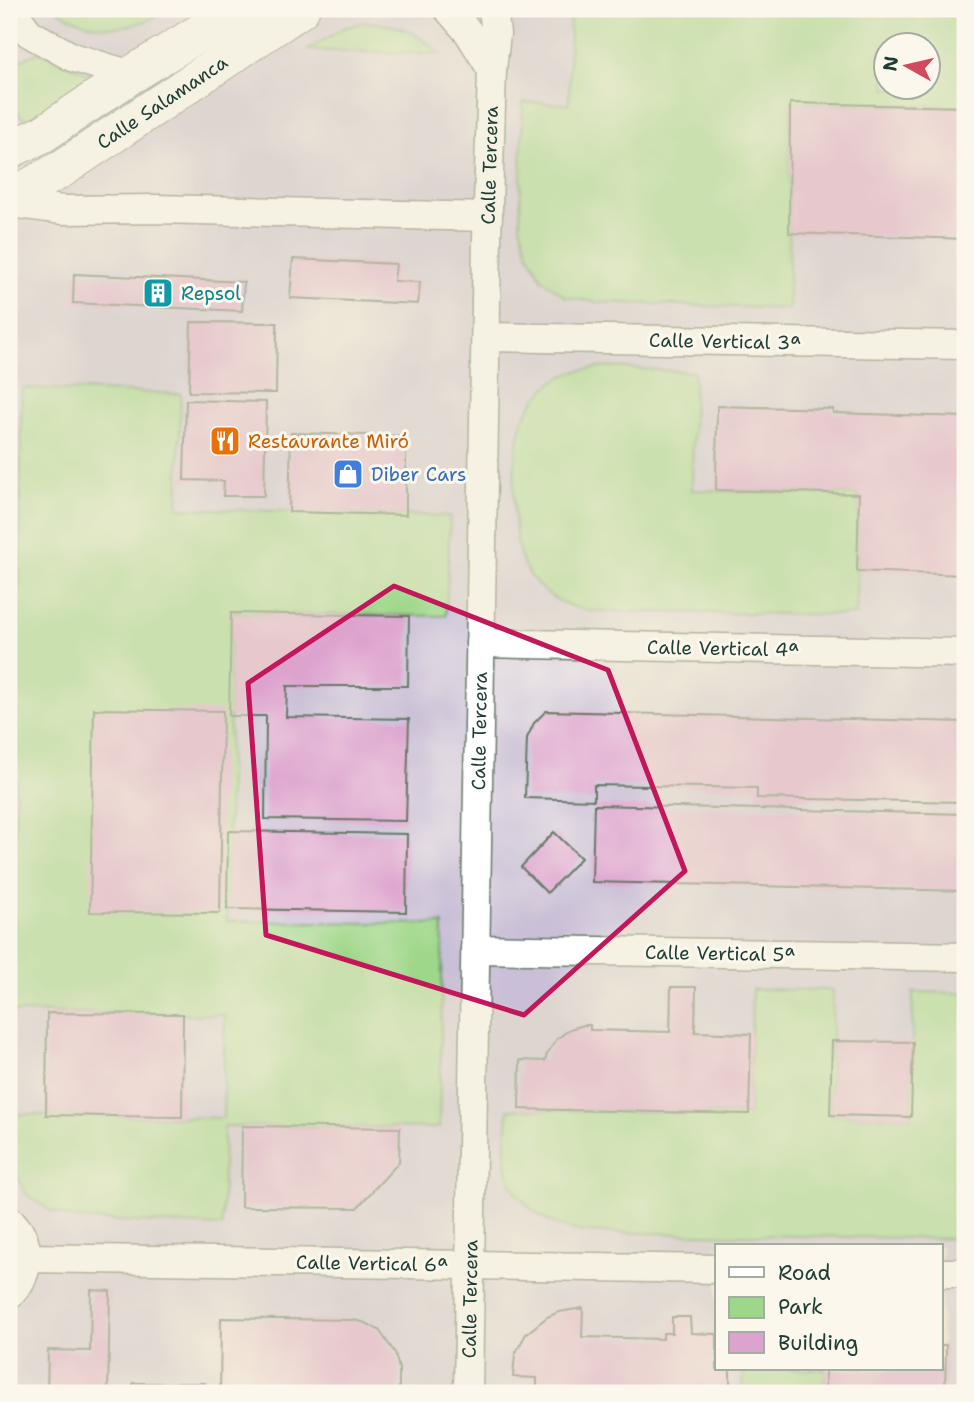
<svg xmlns="http://www.w3.org/2000/svg" width="974" height="1402" viewBox="0 0 974 1402" font-family="'Shantell Sans',sans-serif">
	<rect width="100%" height="100%" fill="#fbf7ec"/>
	<filter id="ink" filterUnits="userSpaceOnUse"><feTurbulence type="fractalNoise" baseFrequency=".0143" numOctaves="2"/><feDisplacementMap in="SourceGraphic" scale="14" xChannelSelector="R" yChannelSelector="G"/><feConvolveMatrix kernelMatrix="1 2 1 2 8 2 1 2 1" color-interpolation-filters="sRGB"/></filter>
	<filter id="wash" filterUnits="userSpaceOnUse"><feTurbulence type="fractalNoise" baseFrequency=".00686" numOctaves="4" result="noise"/><feDisplacementMap in="SourceGraphic" scale="28" xChannelSelector="R" yChannelSelector="G"/><feGaussianBlur stdDeviation="1.57" result="paint"/><feColorMatrix in="noise" values="0 0 0 0 0 0 0 0 0 0 0 0 0 0 0 0 0 1.4 0 .05"/><feComposite in="paint" operator="in"/></filter>
	<g filter="url(#wash)">
		<rect width="100%" height="100%" fill="#efe8cc"/>
		<path fill="#c9bfd7" fill-rule="evenodd" d="M 9,9 L 965,9 L 965,1393 L 9,1393 ZM 886,46 L 928,46 L 928,88 L 886,88 ZM 717,1246 L 941,1246 L 941,1369 L 717,1369 Z"/>
		<path fill="#9ed789" stroke="#5e8a5e" stroke-width="2" fill-rule="evenodd" d="M 55,9 L 169,9 C 131,34 92,32 55,9 Z
			M 570,9 L 965,9 L 965,107 L 790,103 L 789,309 L 595,302 L 566,297 L 542,279 L 528,253 L 520,225 L 523,102 L 569,104 ZM 886,46 L 928,46 L 928,88 L 886,88 Z
			M 365,22 C 403,25 412,30 441,54 L 308,50 L 343,28 Z
			M 40,52 L 92,75 L 94,79 L 37,120 L 23,118 L 13,108 L 14,63 Z
			M 608,367 L 694,372 L 692,490 L 859,494 L 856,615 L 590,611 C 563,606 540,594 526,569 C 509,541 511,446 525,416 C 531,404 541,391 552,383 C 568,370 588,369 608,367 Z
			M 22,388 L 181,394 L 178,508 L 450,516 L 446,616 L 231,613 L 227,921 L 443,924 L 439,1128 L 224,1126 L 222,1226 L 75,1219 L 49,1210 L 26,1194 L 12,1166 L 9,1145 L 9,1114 L 223,1118 L 225,1015 L 12,1012 Z
			M 752,989 L 833,990 L 830,1115 L 911,1117 L 913,992 L 965,993 L 965,1239 L 586,1232 C 551,1228 509,1203 506,1163 C 505,1146 507,1127 508,1109 L 749,1114 Z
			M 744,1369 L 825,1369 L 825,1393 L 743,1393 Z"/>
		<g id="blocks">
			<path fill="#dda3cf" d="M 790,103 L 965,107 L 965,239 L 789,233 Z
				M 293,259 L 396,264 L 394,281 L 420,282 L 418,304 L 290,298 Z
				M 74,274 L 244,282 L 242,311 L 73,303 Z
				M 191,322 L 277,323 L 276,393 L 189,392 Z
				M 186,400 L 266,402 L 264,496 L 223,496 L 224,481 L 184,480 Z
				M 717,406 L 833,409 L 833,413 L 965,417 L 965,575 L 857,571 L 859,494 L 716,490 Z
				M 291,433 L 406,436 L 406,515 L 289,512 Z
				M 231,613 L 409,616 L 408,686 L 287,686 L 286,717 L 409,719 L 406,821 L 265,819 L 266,716 L 229,716 Z
				M 94,709 L 223,711 L 220,913 L 90,912 Z
				M 546,711 L 965,722 L 965,802 L 757,798 L 757,788 L 594,785 L 594,800 L 525,798 L 527,738 L 534,723 Z
				M 594,805 L 965,814 L 965,891 L 592,882 Z
				M 228,831 L 407,834 L 406,912 L 227,909 Z
				M 554,832 L 581,858 L 547,893 L 521,867 Z
				M 671,987 L 696,987 L 695,1032 L 751,1034 L 749,1114 L 519,1109 L 520,1060 L 545,1061 L 547,1054 L 557,1039 L 570,1029 L 584,1025 L 590,1025 L 590,1030 L 670,1032 Z
				M 47,1013 L 183,1014 L 182,1117 L 46,1115 Z
				M 832,1041 L 913,1042 L 911,1117 L 830,1115 Z
				M 242,1126 L 400,1128 L 399,1162 L 357,1208 L 241,1207 Z
				M 91,1290 L 110,1291 L 108,1393 L 47,1393 L 48,1350 L 90,1351 Z
				M 583,1308 L 582,1337 L 663,1339 L 663,1333 L 672,1333 L 672,1317 L 690,1317 L 691,1333 L 717,1334 L 717,1369 L 730,1369 L 730,1393 L 537,1393 L 537,1378 L 513,1377 L 515,1354 L 526,1334 L 547,1317 L 559,1312 Z
				M 221,1318 L 354,1320 L 366,1323 L 379,1330 L 395,1353 L 399,1369 L 399,1393 L 220,1393 Z
				M 941,1345 L 946,1345 L 945,1393 L 825,1393 L 825,1369 L 941,1369 Z
				M 133,1383 L 205,1383 L 205,1393 L 133,1393 Z"/>
		</g>
	</g>
	<g filter="url(#ink)">
		<use href="#blocks" fill-opacity="0" stroke="#687969" stroke-width="2"/>
		<g fill="none" stroke-linecap="round" stroke-linejoin="round">
			<g stroke="#687969" stroke-width="31">
				<g id="minor">
					<path d="M 11,9 L 29,33 L 72,57 L 131,75"/>
					<path d="M 448,9 L 469,33 L 492,70"/>
					<path d="M 18,204 L 63,210 L 155,209 L 488,217"/>
					<path d="M 486,337 L 965,345"/>
					<path d="M 480,643 L 965,653"/>
					<path d="M 475,949 L 965,957"/>
					<path d="M 9,1220 C 33,1240 32,1275 9,1295"/>
					<path d="M 27,1258 L 717,1269"/>
					<path d="M 941,1273 L 965,1273"/>
					<path id="s1" d="M 468,1393 L 487,239 L 492,70 L 496,34 L 493,9"/>
				</g>
			</g>
			<g stroke="#687969" stroke-width="39">
				<g id="major">
					<path d="M 9,150 L 43,134 L 131,75 L 238,9"/>
					<path id="s2" d="M 22,191 L 60,170 L 301,9"/>
				</g>
			</g>
			<use href="#minor" stroke="#fff" stroke-width="28"/>
			<use href="#major" stroke="#fff" stroke-width="37"/>
		</g>
	</g>
	<path d="M0 0H974V1402H0ZM 394,586 L 608,670 L 685,871 L 524,1015 L 266,935 L 248,683 Z" fill="#efe8cc" fill-opacity=".55" fill-rule="evenodd"/>
	<path fill="none" stroke="#c2185b" stroke-width="5" stroke-linejoin="round" d="M 394,586 L 608,670 L 685,871 L 524,1015 L 266,935 L 248,683 Z"/>
	<defs>
		<g id="building-square" transform="scale(1.575)"><rect x="-9" y="-9" width="18" height="18" rx="4" fill="#0f9aa8" stroke="#fbf7ec"/><path d="M-4-6H4V6H1V3H-1V6H-4ZM-2.5-4.3h1.7v1.8h-1.7ZM.8-4.3h1.7v1.8H.8ZM-2.5-1h1.7V.8h-1.7ZM.8-1h1.7V.8H.8Z" fill="#fff"/></g>
		<g id="restaurant-square" transform="scale(1.575)"><rect x="-9" y="-9" width="18" height="18" rx="4" fill="#e8710a" stroke="#fbf7ec"/><path d="M-5-6h1v4h1v-4h1v4h1v-4h1v5L-1.5 .5V6h-2V.5L-5-1ZM5-6V6H3V1.5H1.5Q1.5-4 5-6Z" fill="#fff"/></g>
		<g id="shop-square" transform="scale(1.575)"><rect x="-9" y="-9" width="18" height="18" rx="4" fill="#3f7fe0" stroke="#fbf7ec"/><path d="M-5-2.5h2.3a2.7 3.5 0 0 1 5.4 0H5L5.5 6h-11ZM-1.5-2.5h3a1.5 2.3 0 0 0-3 0Z" fill="#fff"/></g>
	</defs>
	<g fill-rule="evenodd">
		<use href="#building-square" x="158" y="293"/>
		<use href="#restaurant-square" x="225" y="441"/>
		<use href="#shop-square" x="348" y="474"/>
	</g>
	<g text-anchor="middle" stroke-width="6" stroke-linejoin="round" paint-order="stroke">
		<g font-size="19" fill="#1f3d34" stroke="#fbf7ec">
			<text dy="7" stroke="none"><textPath href="#s2" startOffset="166">Calle Salamanca</textPath></text>
			<text dy="7" stroke="none"><textPath href="#s1" startOffset="1228">Calle Tercera</textPath></text>
			<text transform="translate(725 341) rotate(1)" y="7">Calle Vertical 3ª</text>
			<text transform="translate(723 648) rotate(1)" y="7">Calle Vertical 4ª</text>
			<text dy="7" stroke="none"><textPath href="#s1" startOffset="662">Calle Tercera</textPath></text>
			<text transform="translate(720 953) rotate(1)" y="7">Calle Vertical 5ª</text>
			<text transform="translate(372 1263) rotate(1)" y="7">Calle Vertical 6ª</text>
			<text dy="7" stroke="none"><textPath href="#s1" startOffset="94">Calle Tercera</textPath></text>
		</g>
		<g font-size="19" fill="#0d838f" stroke="#fbf7ec" text-anchor="start">
			<text x="181" y="300">Repsol</text>
		</g>
		<g font-size="19" fill="#c56008" stroke="#fbf7ec" text-anchor="start">
			<text x="248" y="448">Restaurante Miró</text>
		</g>
		<g font-size="19" fill="#366cbe" stroke="#fbf7ec" text-anchor="start">
			<text x="371" y="481">Diber Cars</text>
		</g>
	</g>
	<rect width="974" height="1402" fill="none" stroke="#fbf7ec" stroke-width="35"/>
	<rect x="715" y="1244" width="228" height="126" fill="#fbf7ec" stroke="#a3ada2" stroke-width="2"/>
	<rect x="729" y="1267" width="35" height="10" fill="#ffffff" stroke="#a3ada2" stroke-width="2"/>
	<text x="778" y="1280" font-size="21" fill="#1f3d34">Road</text>
	<rect x="729" y="1297" width="35" height="21" fill="#9ed789" stroke="#a3ada2" stroke-width="2"/>
	<text x="778" y="1314" font-size="21" fill="#1f3d34">Park</text>
	<rect x="729" y="1332" width="35" height="21" fill="#dda3cf" stroke="#a3ada2" stroke-width="2"/>
	<text x="778" y="1350" font-size="21" fill="#1f3d34">Building</text>
	<g transform="translate(907 66) rotate(278)"><circle r="33" fill="#fbf7ec" stroke="#a3ada2" stroke-width="2"/>
	<path d="M0-5L12 26L0 18L-12 26Z" fill="#d1495b"/>
	<text y="-10" font-size="19" font-weight="bold" text-anchor="middle" fill="#1f3d34">N</text>
	</g>
</svg>
